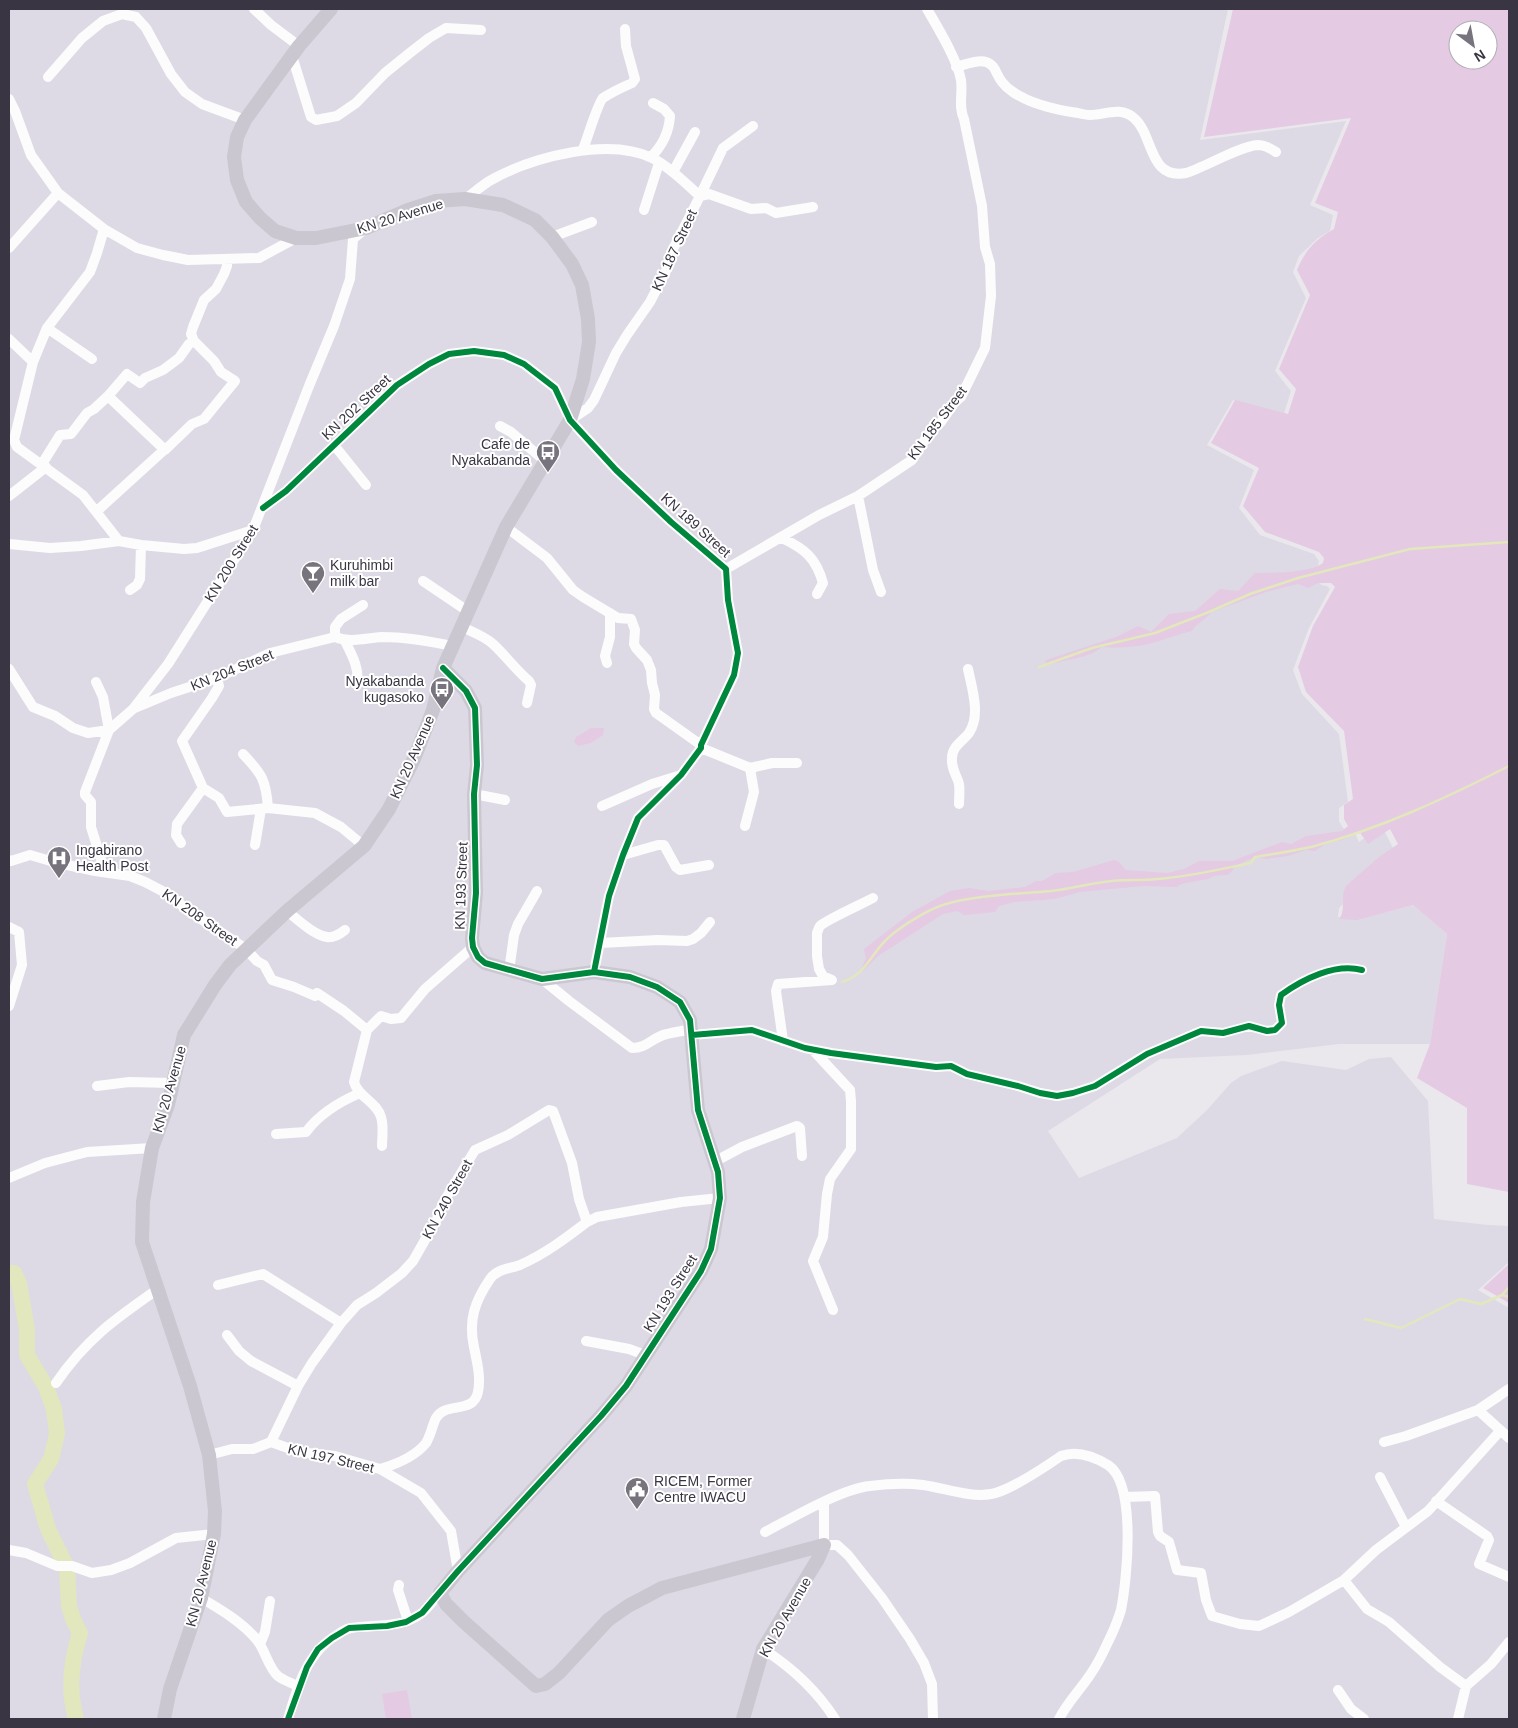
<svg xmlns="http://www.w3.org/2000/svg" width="1518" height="1728" viewBox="0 0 1518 1728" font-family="Arial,sans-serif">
	<rect width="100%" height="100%" fill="#eae8ed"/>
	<path fill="#dedae5" d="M 9,9 L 1228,9 L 1200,140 L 1346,121 L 1310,205 L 1333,215 L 1330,231 L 1318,238 L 1299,256 L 1293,272 L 1306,298 L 1275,371 L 1291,391 L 1283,417 L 1233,400 L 1207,445 L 1254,470 L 1239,508 L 1260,535 L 1314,554 L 1319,561 L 1318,566 L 1315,569 L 1321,585 L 1327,586 L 1330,589 L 1309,628 L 1293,670 L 1302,694 L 1339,734 L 1348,802 L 1339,808 L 1339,821 L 1343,828 L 1355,833 L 1359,842 L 1371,833 L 1385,832 L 1398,858 L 1362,886 L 1339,908 L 1338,916 L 1340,919 L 1386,912 L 1413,905 L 1447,934 L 1430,1044 L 1339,1044 L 1247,1055 L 1160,1059 L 1048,1131 L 1079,1178 L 1177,1138 L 1207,1110 L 1231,1083 L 1241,1076 L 1282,1061 L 1346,1070 L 1369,1059 L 1391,1057 L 1428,1101 L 1434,1219 L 1488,1225 L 1509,1226 L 1509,1262 L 1478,1290 L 1509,1308 L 1509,1719 L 9,1719 Z"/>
	<path fill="#e4cae2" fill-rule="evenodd" d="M 1233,9 L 1509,9 L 1509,1192 L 1467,1184 L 1467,1108 L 1417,1078 L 1430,1044 L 1447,934 L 1413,905 L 1357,920 L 1339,919 C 1347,908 1339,895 1347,885 L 1379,857 L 1398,844 L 1390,829 L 1368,844 L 1359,831 L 1345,839 L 1326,844 L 1315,851 L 1306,850 L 1288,856 L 1266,859 L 1255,857 L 1235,866 C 1228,880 1225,873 1215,876 C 1212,876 1210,879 1208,879 C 1198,881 1188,882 1179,885 L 1177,887 L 1143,886 L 1080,892 L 1055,899 L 1015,902 L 999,906 L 995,912 L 964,915 L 957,911 L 943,914 L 878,956 L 863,971 L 861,969 L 866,958 L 864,949 L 912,912 L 950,891 L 969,888 L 989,891 L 1025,887 L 1036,881 L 1042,881 L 1056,873 L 1073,872 L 1114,860 L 1118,861 L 1126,870 L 1167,873 L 1184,869 L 1199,861 L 1232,861 L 1282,842 L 1291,844 L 1306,836 L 1342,831 L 1348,826 L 1344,819 L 1344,805 L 1353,799 L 1344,731 L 1306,692 L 1298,667 L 1313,626 L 1335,587 L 1331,583 L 1318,583 L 1308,588 L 1298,584 L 1266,592 L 1212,612 C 1205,620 1197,623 1192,631 C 1182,633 1174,636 1165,639 C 1146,646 1123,649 1102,647 C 1088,659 1066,659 1048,665 L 1045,663 L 1046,660 L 1116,637 L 1138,626 L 1151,632 L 1169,614 L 1195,611 L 1220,589 L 1238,591 L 1255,573 C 1271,573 1311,573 1323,563 L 1324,558 L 1319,552 L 1265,532 L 1243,506 L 1259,468 L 1211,443 L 1235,400 L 1288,414 L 1296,389 L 1279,369 L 1310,295 L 1297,270 C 1306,249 1315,240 1334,229 L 1338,212 L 1315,203 L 1351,118 L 1204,137 ZM 1458,30 L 1488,30 L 1488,60 L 1458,60 Z
		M 591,728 L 604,728 L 603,735 L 591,743 L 578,746 L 574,742 L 576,737 Z
		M 1509,1264 L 1509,1303 L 1483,1288 Z
		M 407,1690 L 412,1719 L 386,1719 L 382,1694 Z"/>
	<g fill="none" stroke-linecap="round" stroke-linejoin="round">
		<path stroke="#e3e7bd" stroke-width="2.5" d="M 1039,667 L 1092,648 L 1155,633 L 1209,612 L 1250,594 L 1298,578 L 1410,549 L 1509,542
			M 842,982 C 863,977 871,955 885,941 C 896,929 927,910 943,905 C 973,895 1019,894 1052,891 C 1069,889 1087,884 1104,882 C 1122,879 1140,881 1157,879 C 1189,877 1220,869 1251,863 L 1255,857 C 1273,854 1293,851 1311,847 C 1380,829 1446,798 1509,766
			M 1502,1295 L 1509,1287
			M 1365,1319 L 1401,1328 L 1460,1299 L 1481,1304 L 1502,1295 L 1509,1297
			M 66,1703 L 71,1699"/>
		<path stroke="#e3e7bd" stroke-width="16" d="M 9,1273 L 14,1273 L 19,1283 L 27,1330 L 27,1355 L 46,1387 L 54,1409 L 57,1434 L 51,1459 L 35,1484 L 48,1529 L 67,1568 L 69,1606 L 73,1619 L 80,1633 C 71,1661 68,1691 76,1719"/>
		<path stroke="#fcfcfc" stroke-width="10" d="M 254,9 L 271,25 L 299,46
			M 292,56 L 311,117 L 316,120 L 337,116 L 356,103 L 385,73 L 411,52 L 429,38 L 446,28 L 481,30
			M 956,67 C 964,65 978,59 986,62 C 996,65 996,75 1002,82 C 1005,86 1010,90 1013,92 C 1032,105 1057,110 1078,113 C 1082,114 1086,115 1090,115 C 1105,115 1120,106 1134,118 C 1154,135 1148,180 1186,173 C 1205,167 1240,146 1258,145 C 1265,145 1270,148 1276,152
			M 48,77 L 82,38 L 103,21 L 122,14 L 136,17 L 146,28 L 171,74 L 185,92 L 202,104 L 245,120
			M 9,99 L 15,111 L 31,155 L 58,193 L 104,229 L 137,248 L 163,255 L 188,260 L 259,258 L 296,238
			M 583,149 C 587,140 598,102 603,98 C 612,92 623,87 632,83 L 635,79 L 626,46 L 625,29
			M 651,157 C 662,146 669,133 670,116 L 664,109 L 653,103
			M 673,172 L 695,132
			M 700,196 L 709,194 L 751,209 L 766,208 L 776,213 L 813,207
			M 700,196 L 723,148 L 753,126
			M 465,199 C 474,193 483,184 493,179 C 533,157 609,137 652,158 C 670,167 685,183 700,196 L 671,253 L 667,269 L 650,302 L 627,335 L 616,353 L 594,400 L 588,408 L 570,420
			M 644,210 L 659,163
			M 104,229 L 97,253 L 90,272 L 47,328 L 33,362 L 14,440 L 17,447 L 83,495 L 119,541
			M 552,237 L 592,222
			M 9,248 L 58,193
			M 47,328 L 92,359
			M 9,339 L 33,362
			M 500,426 L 511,432 L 545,461
			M 334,445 L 366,485
			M 165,450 L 192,424 L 204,419 L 235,381 L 221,372 L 214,361 L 194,341
			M 42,464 L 60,435 L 71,434 L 87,413 L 94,409 L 108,396 L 127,374 L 140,383 L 145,378 L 163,370 L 179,358 L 189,344 L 194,341 L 191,334 L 193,327 L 204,300 L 216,289 L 224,274 L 227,266 L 227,260
			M 9,496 L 46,467
			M 858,496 L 873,570 L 881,592
			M 263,508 L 286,491 L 397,385 L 429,364 L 449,354 L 474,351 L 504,355 L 524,364 L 555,388 L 570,420 L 616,470 L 671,522 L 726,569 L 728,600 L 738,653 L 734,675 L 701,745 L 701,748 L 681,775 L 638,818 L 623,855 L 609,896 L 594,972
			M 97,511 L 164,450 L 165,450 L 108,396
			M 506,527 L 547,558 L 573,590 L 583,597 L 618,618 L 631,619 L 635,630 L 634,644 L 636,648 L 647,660 L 651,670 L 652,683 L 655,695 L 654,709 L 656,713 L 701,745
			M 782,538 C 805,549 816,558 823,583 L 817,594
			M 9,544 L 50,548 L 81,546 L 119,541 L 141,545 L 184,549 L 197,548 L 253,530
			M 726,569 L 819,515 L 858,496 L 912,460 L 929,433 L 941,422 L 955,402 L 961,397 L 985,348 L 991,296 L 990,264 L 985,247 L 982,206 L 964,119 C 958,106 963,94 961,80 C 957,59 938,28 927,9
			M 423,581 L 469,612
			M 130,590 L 137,585 L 140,579 L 141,545
			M 462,627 C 472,632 484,636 493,644 C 506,656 516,670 529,681 L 531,685 L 527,703
			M 335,637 L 335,627 L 341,619 L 363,605
			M 345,641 C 352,655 360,669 357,685
			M 607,663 L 605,656 L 610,637 L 610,613
			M 9,669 L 33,707 L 55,716 L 73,728 L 88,733 L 109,730 L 133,709 L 168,664 L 253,530 L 309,386 L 334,326 L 350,279 L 353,239 L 365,229
			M 217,678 L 219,686 L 212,698 L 182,741 L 203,788 L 219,798 L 227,812 L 268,808 L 315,813 L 341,827 L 364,846
			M 96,682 L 103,697 L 109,730 L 85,792 L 85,795 L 91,802 L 91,827 L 105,872
			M 135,708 L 171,693 L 217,678 L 270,653 L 335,637 C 351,643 365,638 382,637 C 406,637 429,641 452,646
			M 701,748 L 750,768 L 772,763 L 797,763
			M 243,754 C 262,774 266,780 268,808
			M 474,794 L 505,800
			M 959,804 C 959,798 960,790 959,784 C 957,775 951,770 952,758 C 952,746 962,742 969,733 C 981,715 972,689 968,669
			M 602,806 L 652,784 L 678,776
			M 745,826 L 754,792 L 750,768
			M 181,843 L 176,835 L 177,824 L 203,788
			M 255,845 L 261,809
			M 623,855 L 658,845 L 664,845 L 676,867 L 680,870 L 709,865
			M 9,860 L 11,861 L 30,855 L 54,862 L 95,871 L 130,876 L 145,882 L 168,894 L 189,911 L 246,949 L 257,961 L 264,965 L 272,980 L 294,987 L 315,996 L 317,993 L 344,1011 L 367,1030
			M 287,911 C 298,920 314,935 327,937 C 334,938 340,934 345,930
			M 9,927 L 19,932 L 22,965 L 9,1006
			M 600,943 L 658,940 L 687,941 L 693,939 L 701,933 L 710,922
			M 509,971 L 514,935 L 518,924 L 537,891
			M 542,979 L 569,1001 L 632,1048 C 648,1048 652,1037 667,1034 C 675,1032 683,1031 692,1029
			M 692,1035 L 752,1030 L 805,1048 L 831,1053 L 936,1067 L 951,1066 L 967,1074 L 1018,1086 L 1040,1093 L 1057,1096 L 1073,1093 L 1095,1086 L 1147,1054 L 1201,1031 L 1223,1033 L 1249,1026 L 1267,1031 L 1275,1030 L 1282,1023 L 1279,1005 L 1281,995 C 1303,979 1335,963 1362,970
			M 783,1041 L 776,991 L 778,984 L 832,980 L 823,976 L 819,969 L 817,956 L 817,933 C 818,931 819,927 820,926 C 826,920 864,903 873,898
			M 812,1049 L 850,1090 L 851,1101 L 851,1149 L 830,1179 L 827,1194 L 823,1237 L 813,1261 L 833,1310
			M 97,1086 L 129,1082 L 172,1083
			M 276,1134 L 306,1132 C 320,1113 339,1102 360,1093
			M 382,1146 C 382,1137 384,1126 381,1117 C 377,1102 358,1097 354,1082 L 367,1030 L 381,1016 L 391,1019 L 401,1018 L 425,989 L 473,947
			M 714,1162 L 742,1147 L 797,1126 L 800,1128 L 802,1156
			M 9,1178 L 45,1163 L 87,1152 L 152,1148
			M 218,1285 L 263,1274 L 341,1323
			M 227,1335 L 239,1351 L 251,1361 L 298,1386
			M 586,1341 L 629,1349 L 645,1355
			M 56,1383 C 86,1339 115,1319 158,1289
			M 1478,1410 L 1509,1389
			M 271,1442 L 298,1386 L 312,1363 L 341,1323 L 357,1305 L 376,1293 L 402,1273 L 413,1261 L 437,1219 L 443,1203 L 475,1150 L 508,1135 L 549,1110 L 553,1111 L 572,1163 L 579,1199 L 587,1222 L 597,1217 L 681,1202 L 720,1198
			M 1384,1442 L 1406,1436 L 1478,1410 L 1509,1438
			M 209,1455 L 232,1449 L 253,1449 L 271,1442 L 299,1452 L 335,1456 L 380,1469 L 421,1493 L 451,1531 L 458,1571
			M 380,1469 C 397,1464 415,1457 426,1443 C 431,1435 432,1426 436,1418 C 446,1401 473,1415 478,1392 C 481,1377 477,1362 474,1347 C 468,1320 475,1301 490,1279 C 497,1269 509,1269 520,1265 C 545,1254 566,1238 587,1222
			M 1380,1477 L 1406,1527
			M 1125,1497 L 1155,1496 L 1158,1532 L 1160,1536 L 1169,1542 L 1177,1570 L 1201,1573 L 1206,1600 L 1212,1616 L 1240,1624 L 1259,1626 L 1289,1612 L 1344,1580 L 1376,1550 L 1428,1511 L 1500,1431
			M 1436,1501 L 1487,1536 L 1489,1540 L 1479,1564 L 1509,1577
			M 824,1502 L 824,1545 L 837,1545 L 848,1555 L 882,1598 L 910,1639 L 924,1663 L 932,1684 L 933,1719
			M 765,1532 C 792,1518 841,1489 870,1486 C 886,1484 907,1483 923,1485 C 944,1488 971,1498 991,1494 C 1010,1491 1045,1467 1061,1456 C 1077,1450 1095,1457 1108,1465 C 1137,1484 1127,1580 1121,1610 C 1118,1620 1113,1632 1108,1642 C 1103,1653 1097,1665 1090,1675 C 1080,1690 1067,1703 1059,1719
			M 9,1550 L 26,1553 L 57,1566 L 72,1566 L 92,1573 L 111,1570 L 130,1563 L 176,1538 L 214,1534
			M 1344,1580 L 1367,1609 L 1389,1622 L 1440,1667 L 1466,1686
			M 399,1585 L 398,1590 L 408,1621
			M 201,1598 C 220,1609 242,1622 257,1640 C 265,1650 269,1669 278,1676 C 284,1681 293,1683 299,1687
			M 260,1644 L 265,1632 L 270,1601
			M 763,1649 C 791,1667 817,1691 835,1719
			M 1338,1690 L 1351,1709 L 1364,1719
			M 288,1719 C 297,1688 307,1652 337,1635 C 341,1632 346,1629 351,1628 C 375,1624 401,1629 422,1613 C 428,1608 434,1599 440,1593
			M 1458,1719 L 1466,1686 L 1491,1664 L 1509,1642"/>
		<path stroke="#cac7d0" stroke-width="14" d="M 443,668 L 466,691 L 475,708 L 477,765 L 474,794 L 476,893 L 472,938 L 473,947 L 478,957 L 485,963 L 542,979 L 594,972 L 630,977 L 657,987 L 680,1002 L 690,1020 L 698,1110 L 718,1172 L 720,1198 L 711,1249 L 701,1271 L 626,1386 L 601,1416 L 458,1571 L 440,1593 L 446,1604 L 463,1621 L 536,1686 L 545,1684 L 559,1673 L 608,1620 L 628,1606 L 662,1588 L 824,1545
			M 164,1719 L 170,1689 L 201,1598 L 214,1534 L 215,1511 L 209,1455 L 190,1386 L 142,1242 L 143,1202 L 152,1148 L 168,1105 L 184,1035 L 215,985 L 230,965 L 287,911 L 364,846 L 389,809 L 414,759 L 433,710 L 443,668 L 506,527 L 570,420 L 583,379 L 589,342 L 588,319 L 582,285 L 572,264 L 552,237 L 535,220 L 503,205 L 465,199 L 436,201 L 408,210 L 366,228 L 316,238 L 296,238 L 275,231 L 260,218 L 246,202 L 237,180 L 234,157 L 237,137 L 245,120 L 274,80 L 299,46 L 331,9
			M 743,1719 L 763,1649 L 818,1559 L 824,1545"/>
		<g stroke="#fff" stroke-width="9">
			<path id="cycleway" d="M 263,508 L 286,491 L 397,385 L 429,364 L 449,354 L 474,351 L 504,355 L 524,364 L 555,388 L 570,420 L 616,470 L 671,522 L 726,569 L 728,600 L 738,653 L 734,675 L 701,745 L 701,748 L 681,775 L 638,818 L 623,855 L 609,896 L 594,972
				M 692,1035 L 752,1030 L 805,1048 L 831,1053 L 936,1067 L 951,1066 L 967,1074 L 1018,1086 L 1040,1093 L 1057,1096 L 1073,1093 L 1095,1086 L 1147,1054 L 1201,1031 L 1223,1033 L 1249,1026 L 1267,1031 L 1275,1030 L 1282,1023 L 1279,1005 L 1281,995 C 1303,979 1335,963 1362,970
				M 288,1719 L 307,1667 L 318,1649 L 332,1638 L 349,1628 L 387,1626 L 406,1622 L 422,1613 L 458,1571 L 601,1416 L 626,1386 L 701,1271 L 711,1249 L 720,1198 L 718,1172 L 698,1110 L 690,1020 L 680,1002 L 657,987 L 630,977 L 594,972 L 542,979 L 485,963 L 478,957 L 473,947 L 472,938 L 476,893 L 474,794 L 477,765 L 475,708 L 466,691 L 443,668"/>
		</g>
		<use href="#cycleway" stroke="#00873e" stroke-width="6"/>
	</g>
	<defs>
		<g id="bus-pin" transform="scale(1.25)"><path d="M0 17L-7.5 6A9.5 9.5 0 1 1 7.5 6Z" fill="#77747e" stroke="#fff"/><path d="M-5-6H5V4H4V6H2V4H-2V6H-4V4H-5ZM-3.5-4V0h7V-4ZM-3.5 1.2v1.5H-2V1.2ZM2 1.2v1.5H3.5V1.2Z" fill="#fff"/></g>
		<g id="bar-pin" transform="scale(1.25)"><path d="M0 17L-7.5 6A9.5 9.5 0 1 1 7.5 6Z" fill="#77747e" stroke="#fff"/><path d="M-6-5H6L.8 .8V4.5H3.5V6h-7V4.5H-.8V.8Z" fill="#fff"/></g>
		<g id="hospital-pin" transform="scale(1.25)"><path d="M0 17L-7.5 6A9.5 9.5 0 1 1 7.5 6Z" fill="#77747e" stroke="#fff"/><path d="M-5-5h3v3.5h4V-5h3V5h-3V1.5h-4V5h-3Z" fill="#fff"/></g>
		<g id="civic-pin" transform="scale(1.25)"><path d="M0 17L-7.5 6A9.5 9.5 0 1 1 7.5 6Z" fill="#77747e" stroke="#fff"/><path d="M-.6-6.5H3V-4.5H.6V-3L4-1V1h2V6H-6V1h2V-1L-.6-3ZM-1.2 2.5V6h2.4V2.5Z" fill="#fff"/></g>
	</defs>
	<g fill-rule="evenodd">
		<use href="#bus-pin" x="548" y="452"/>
		<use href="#bar-pin" x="313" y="573"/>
		<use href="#bus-pin" x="442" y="689"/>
		<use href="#hospital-pin" x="59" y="858"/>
		<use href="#civic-pin" x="637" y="1489"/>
	</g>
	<g text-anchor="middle" stroke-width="4" stroke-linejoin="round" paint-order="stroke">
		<g font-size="14" fill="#393542" stroke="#fff">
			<text transform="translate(400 216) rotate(-17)" y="5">KN 20 Avenue</text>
			<text transform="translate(674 250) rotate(-65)" y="5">KN 187 Street</text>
			<text transform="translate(356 407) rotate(-43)" y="5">KN 202 Street</text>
			<text transform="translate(937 423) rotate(-53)" y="5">KN 185 Street</text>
			<text transform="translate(696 525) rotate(42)" y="5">KN 189 Street</text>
			<text transform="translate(231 563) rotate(-58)" y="5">KN 200 Street</text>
			<text transform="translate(232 670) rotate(-22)" y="5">KN 204 Street</text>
			<text transform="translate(412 757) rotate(-66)" y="5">KN 20 Avenue</text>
			<text transform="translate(461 886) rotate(-88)" y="5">KN 193 Street</text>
			<text transform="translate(200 917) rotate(35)" y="5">KN 208 Street</text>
			<text transform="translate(169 1089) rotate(-74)" y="5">KN 20 Avenue</text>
			<text transform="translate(447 1199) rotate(-61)" y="5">KN 240 Street</text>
			<text transform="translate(670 1293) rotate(-58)" y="5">KN 193 Street</text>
			<text transform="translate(331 1458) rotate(13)" y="5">KN 197 Street</text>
			<text transform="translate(201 1583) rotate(-76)" y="5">KN 20 Avenue</text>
			<text transform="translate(785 1617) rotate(-60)" y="5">KN 20 Avenue</text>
		</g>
		<g font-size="14" fill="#393542" stroke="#fff" text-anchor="start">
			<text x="530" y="449" text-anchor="end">Cafe de<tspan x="530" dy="16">Nyakabanda</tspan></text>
			<text x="330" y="570">Kuruhimbi<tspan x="330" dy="16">milk bar</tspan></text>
			<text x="424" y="686" text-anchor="end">Nyakabanda<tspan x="424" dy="16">kugasoko</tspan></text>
			<text x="76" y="855">Ingabirano<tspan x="76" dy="16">Health Post</tspan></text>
			<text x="654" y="1486">RICEM, Former<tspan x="654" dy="16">Centre IWACU</tspan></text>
		</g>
	</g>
	<rect width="1518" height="1728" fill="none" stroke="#393542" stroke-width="20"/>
	<g transform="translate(1473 45) rotate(148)"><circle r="24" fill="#ffffff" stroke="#b0aeb3"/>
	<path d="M0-4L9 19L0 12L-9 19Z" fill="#77747e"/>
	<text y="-8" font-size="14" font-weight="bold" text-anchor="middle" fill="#393542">N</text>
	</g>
</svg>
